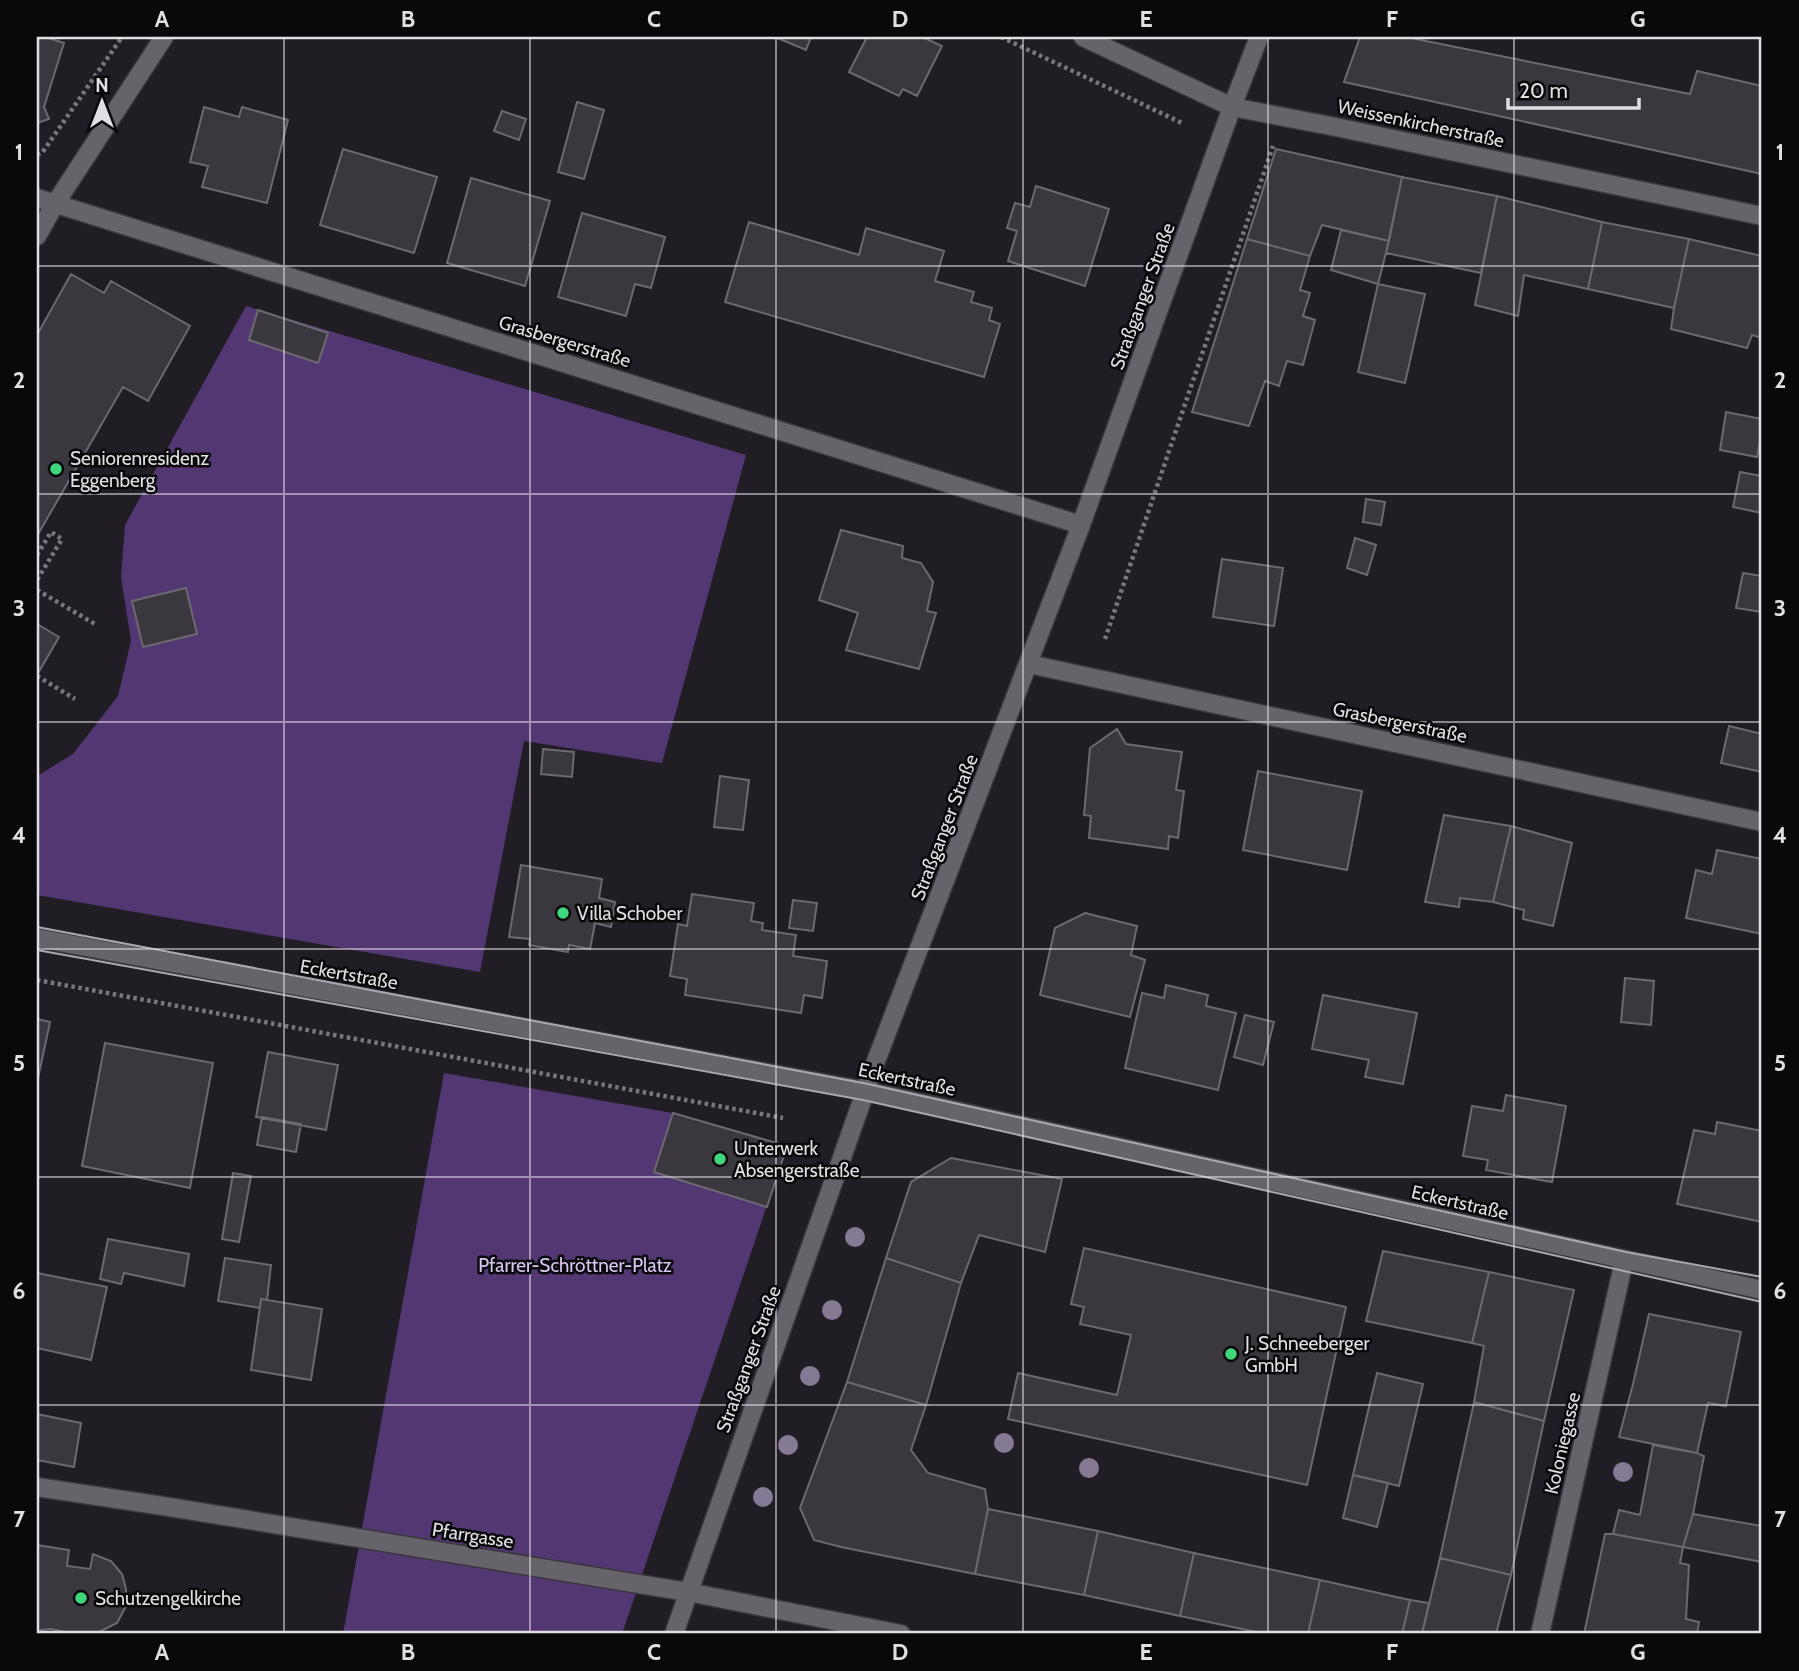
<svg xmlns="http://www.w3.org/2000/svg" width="1799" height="1671" viewBox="0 0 1799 1671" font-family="Cabin,sans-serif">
	<rect width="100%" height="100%" fill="#201d24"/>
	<path fill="#523773" d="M 246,306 L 746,455 L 662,763 L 524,741 L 480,972 L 37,895 L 37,776 L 73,754 L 118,696 L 131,641 L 121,577 L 125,525 Z
		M 444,1073 L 673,1113 L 787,1146 L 622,1634 L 343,1634 Z"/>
	<path fill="#3a373e" stroke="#6c6971" stroke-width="2" d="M 37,37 L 45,37 L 64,43 L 44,107 L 49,119 L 37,123 Z
		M 775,37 L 811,37 L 806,50 Z
		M 867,37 L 922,37 L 942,46 L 917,96 L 903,89 L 899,96 L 849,72 Z
		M 1360,37 L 1406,37 L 1690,94 L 1697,71 L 1762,86 L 1762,174 L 1344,82 Z
		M 577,102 L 604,110 L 584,179 L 558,172 Z
		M 204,107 L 239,117 L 242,107 L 288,120 L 267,203 L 202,187 L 208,166 L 190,162 Z
		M 502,111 L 526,119 L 519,140 L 494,131 Z
		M 343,149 L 437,177 L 414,253 L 320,225 Z
		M 1276,149 L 1402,177 L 1389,241 L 1322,225 L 1310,256 L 1247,239 Z
		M 1402,177 L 1497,196 L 1481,273 L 1386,253 Z
		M 471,178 L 550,201 L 525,286 L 447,263 Z
		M 1036,186 L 1109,209 L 1085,286 L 1008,261 L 1017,231 L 1007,228 L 1015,203 L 1030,207 Z
		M 1497,196 L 1602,222 L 1588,289 L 1524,275 L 1518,316 L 1475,305 Z
		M 582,213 L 665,237 L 651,288 L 635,284 L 626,316 L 558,297 Z
		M 749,222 L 859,255 L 866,228 L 944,251 L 935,281 L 974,292 L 971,302 L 992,308 L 989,320 L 1000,324 L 984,377 L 725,302 Z
		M 1602,222 L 1689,239 L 1674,308 L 1588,289 Z
		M 1341,230 L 1389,241 L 1378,284 L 1331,270 Z
		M 1247,239 L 1310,256 L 1300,290 L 1310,293 L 1303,316 L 1315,320 L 1303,365 L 1287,361 L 1279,386 L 1265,381 L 1249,426 L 1192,412 Z
		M 1689,239 L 1762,256 L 1762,338 L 1752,335 L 1747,348 L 1671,329 L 1674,308 Z
		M 71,274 L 104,293 L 111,281 L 190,326 L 148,401 L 123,387 L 37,536 L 37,335 Z
		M 1378,284 L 1425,294 L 1405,383 L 1358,372 Z
		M 258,310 L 328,333 L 318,363 L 249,340 Z
		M 1726,412 L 1762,419 L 1762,430 L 1757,457 L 1720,450 Z
		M 1740,472 L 1762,476 L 1762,513 L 1733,507 Z
		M 1366,499 L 1385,502 L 1381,525 L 1363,522 Z
		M 841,530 L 903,546 L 902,558 L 921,563 L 933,582 L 927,611 L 936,613 L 919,669 L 846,650 L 858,613 L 819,600 Z
		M 1355,538 L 1376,545 L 1367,575 L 1347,568 Z
		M 1222,559 L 1283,568 L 1274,626 L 1213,617 Z
		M 1743,573 L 1762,576 L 1762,612 L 1736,608 Z
		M 186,588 L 197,634 L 143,647 L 132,601 Z
		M 37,624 L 59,637 L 37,675 Z
		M 1729,726 L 1762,734 L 1762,772 L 1721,763 Z
		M 1117,729 L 1126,744 L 1182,752 L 1176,790 L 1184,791 L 1178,838 L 1169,836 L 1168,849 L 1089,838 L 1091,816 L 1084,815 L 1090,748 Z
		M 543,749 L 574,752 L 572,777 L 541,774 Z
		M 1258,771 L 1362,791 L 1347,870 L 1243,850 Z
		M 720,776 L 749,780 L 743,830 L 714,827 Z
		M 1444,815 L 1511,826 L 1493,902 L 1460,898 L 1459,907 L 1425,902 Z
		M 1511,826 L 1572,843 L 1553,926 L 1523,919 L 1524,910 L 1493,902 Z
		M 1717,850 L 1762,859 L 1762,934 L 1686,918 L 1696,870 L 1712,874 Z
		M 521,865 L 602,879 L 599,898 L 615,902 L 611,927 L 595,923 L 590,949 L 569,945 L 568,952 L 529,945 L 530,939 L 509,937 Z
		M 692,894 L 754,903 L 751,921 L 763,923 L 762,930 L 796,935 L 793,956 L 827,961 L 822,998 L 804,995 L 801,1013 L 685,995 L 687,979 L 670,976 L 678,924 L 687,926 Z
		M 793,900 L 817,903 L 813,931 L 789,928 Z
		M 1085,913 L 1137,926 L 1131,955 L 1145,960 L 1130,1017 L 1040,995 L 1055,928 Z
		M 1625,978 L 1654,981 L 1651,1025 L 1621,1022 Z
		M 1166,985 L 1208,995 L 1206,1006 L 1236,1013 L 1218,1090 L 1125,1068 L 1142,993 L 1164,998 Z
		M 1323,995 L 1417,1013 L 1403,1084 L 1365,1077 L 1369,1060 L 1312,1049 Z
		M 1245,1015 L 1274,1022 L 1263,1065 L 1234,1057 Z
		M 37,1019 L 50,1022 L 37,1083 Z
		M 105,1043 L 213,1063 L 190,1188 L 82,1166 Z
		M 268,1052 L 338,1065 L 326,1130 L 256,1117 Z
		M 1506,1095 L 1566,1106 L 1552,1182 L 1486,1170 L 1488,1160 L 1463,1156 L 1472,1106 L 1503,1111 Z
		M 673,1113 L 787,1146 L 767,1207 L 654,1172 Z
		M 262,1117 L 301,1124 L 296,1152 L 257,1145 Z
		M 1717,1122 L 1762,1131 L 1762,1222 L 1677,1204 L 1694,1130 L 1715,1134 Z
		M 951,1158 L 1062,1179 L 1045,1252 L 979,1235 L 961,1283 L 886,1258 L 911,1182 Z
		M 233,1173 L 251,1176 L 239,1242 L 222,1239 Z
		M 108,1239 L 189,1254 L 184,1286 L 124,1273 L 121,1284 L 100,1279 Z
		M 1084,1248 L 1346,1307 L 1307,1485 L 1008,1419 L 1018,1373 L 1117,1395 L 1131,1335 L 1080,1324 L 1084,1307 L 1071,1304 Z
		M 1383,1251 L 1489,1272 L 1472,1343 L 1366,1321 Z
		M 225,1258 L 271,1265 L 267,1300 L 261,1299 L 260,1308 L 218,1301 Z
		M 886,1258 L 961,1283 L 926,1405 L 847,1382 Z
		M 1489,1272 L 1574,1290 L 1544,1421 L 1474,1402 L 1484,1346 L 1472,1343 Z
		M 37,1273 L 107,1287 L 91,1360 L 37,1348 Z
		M 261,1299 L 322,1309 L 311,1380 L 251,1370 Z
		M 1649,1314 L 1741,1332 L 1726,1406 L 1708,1403 L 1697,1453 L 1619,1437 L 1633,1384 Z
		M 1377,1373 L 1423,1384 L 1399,1486 L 1353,1475 Z
		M 847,1382 L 926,1405 L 911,1450 L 928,1473 L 985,1489 L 988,1509 L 975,1574 L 841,1547 L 814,1540 L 800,1508 Z
		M 1474,1402 L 1544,1421 L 1511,1575 L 1440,1558 Z
		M 37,1414 L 81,1423 L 74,1467 L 37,1460 Z
		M 1653,1445 L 1697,1453 L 1704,1456 L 1693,1514 L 1683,1547 L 1613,1534 L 1619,1510 L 1640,1515 Z
		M 1353,1475 L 1388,1483 L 1377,1527 L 1343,1518 Z
		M 988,1509 L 1098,1531 L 1084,1595 L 975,1574 Z
		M 1693,1514 L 1762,1526 L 1762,1562 L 1683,1547 Z
		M 1098,1531 L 1194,1553 L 1180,1616 L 1084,1595 Z
		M 1605,1534 L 1613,1534 L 1683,1547 L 1680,1563 L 1689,1565 L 1686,1619 L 1699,1622 L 1697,1634 L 1584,1634 Z
		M 37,1545 L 69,1550 L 67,1566 L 90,1569 L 93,1554 L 111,1561 L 122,1574 L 126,1589 L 126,1606 L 117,1623 L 97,1633 L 75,1634 L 51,1629 L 41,1630 L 40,1634 L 37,1634 Z
		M 1194,1553 L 1320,1580 L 1308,1634 L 1266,1634 L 1180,1616 Z
		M 1440,1558 L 1511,1575 L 1496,1634 L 1422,1634 Z
		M 1320,1580 L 1410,1600 L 1402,1634 L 1308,1634 Z
		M 1410,1600 L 1429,1603 L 1422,1634 L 1402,1634 Z"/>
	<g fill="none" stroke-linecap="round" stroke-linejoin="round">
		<g stroke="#39373c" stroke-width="21">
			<path id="minor" d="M 1083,37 L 1232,107 L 1331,126 L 1762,216
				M 37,198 L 1081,525
				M 37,236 L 55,204 L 164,37
				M 1029,664 L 1762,822
				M 37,1487 L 163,1506 L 688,1592 L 901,1634
				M 674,1634 L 876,1061 L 1081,525 L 1232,107 L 1259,37
				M 1540,1634 L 1624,1261"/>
		</g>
		<g stroke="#39373c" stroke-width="21">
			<path id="tertiary" d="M 37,938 L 866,1091 L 1762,1290"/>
		</g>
		<path stroke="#79767c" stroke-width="4.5" stroke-dasharray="3.5 3.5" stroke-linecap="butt" d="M 1001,37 L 1182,123
			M 37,155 L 42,153 L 122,37
			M 37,555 L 51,532 L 62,539 L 37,580
			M 37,590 L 95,624
			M 1105,639 L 1273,146
			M 37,676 L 75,699
			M 37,980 L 783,1118"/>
		<use href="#minor" stroke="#66636b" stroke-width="18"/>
		<use href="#tertiary" stroke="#66636b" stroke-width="18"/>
		<path stroke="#aaa8ae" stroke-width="2" d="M 37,927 L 868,1084 L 1626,1252 L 1762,1277
			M 37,950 L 863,1100 L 1762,1302"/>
	</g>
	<g fill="#857a95">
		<circle cx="855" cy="1237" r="10"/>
		<circle cx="832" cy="1310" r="10"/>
		<circle cx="810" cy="1376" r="10"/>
		<circle cx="1004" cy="1443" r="10"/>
		<circle cx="788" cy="1445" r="10"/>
		<circle cx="1089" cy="1468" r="10"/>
		<circle cx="1623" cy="1472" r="10"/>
		<circle cx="763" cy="1497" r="10"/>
	</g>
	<path fill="none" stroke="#e1dfe4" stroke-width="2" stroke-opacity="0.55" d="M 284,37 L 284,1634M 530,37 L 530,1634M 776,37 L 776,1634M 1023,37 L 1023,1634M 1268,37 L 1268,1634M 1514,37 L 1514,1634M 37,266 L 1762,266M 37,494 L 1762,494M 37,722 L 1762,722M 37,949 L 1762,949M 37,1177 L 1762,1177M 37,1405 L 1762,1405"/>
	<g fill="#40d77c" stroke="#09080b" stroke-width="2.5">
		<circle cx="56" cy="469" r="7"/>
		<circle cx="563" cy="913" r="7"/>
		<circle cx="720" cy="1159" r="7"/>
		<circle cx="1231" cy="1354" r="7"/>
		<circle cx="81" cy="1598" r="7"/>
	</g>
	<g text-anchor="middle" stroke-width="5" stroke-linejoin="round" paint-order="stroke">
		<g font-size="19" fill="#e1dfe4" stroke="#09080b">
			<text transform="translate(1421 123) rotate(12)" y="7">Weissenkircherstraße</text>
			<text transform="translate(1142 296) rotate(-70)" y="7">Straßganger Straße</text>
			<text transform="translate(565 341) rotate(17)" y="7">Grasbergerstraße</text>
			<text transform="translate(1400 722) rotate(12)" y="7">Grasbergerstraße</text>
			<text transform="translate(944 827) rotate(-69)" y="7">Straßganger Straße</text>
			<text transform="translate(349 974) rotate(10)" y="7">Eckertstraße</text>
			<text transform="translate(907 1079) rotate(12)" y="7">Eckertstraße</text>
			<text transform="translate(1460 1202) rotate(13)" y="7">Eckertstraße</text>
			<text transform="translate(748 1359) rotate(-70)" y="7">Straßganger Straße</text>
			<text transform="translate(1562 1443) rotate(-77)" y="7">Koloniegasse</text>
			<text transform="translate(473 1535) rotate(9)" y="7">Pfarrgasse</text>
		</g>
		<g font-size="19" fill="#e1dfe4" stroke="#09080b" text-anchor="start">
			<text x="70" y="465">Seniorenresidenz<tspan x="70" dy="22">Eggenberg</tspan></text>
			<text x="577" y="920">Villa Schober</text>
			<text x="734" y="1155">Unterwerk<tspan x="734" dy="22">Absengerstraße</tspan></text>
			<text x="1245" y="1350">J. Schneeberger<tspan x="1245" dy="22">GmbH</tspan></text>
			<text x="95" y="1605">Schutzengelkirche</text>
		</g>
		<g font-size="19" fill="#d7c7f2" stroke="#09080b">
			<text x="575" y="1272">Pfarrer-Schröttner-Platz</text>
		</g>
	</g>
	<rect width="1799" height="1671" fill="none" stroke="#09080b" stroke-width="77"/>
	<g transform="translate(102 102)" stroke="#09080b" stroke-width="5" paint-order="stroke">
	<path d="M0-5L12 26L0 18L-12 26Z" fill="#e1dfe4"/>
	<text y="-10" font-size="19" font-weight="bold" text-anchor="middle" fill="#e1dfe4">N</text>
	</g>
	<path d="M1508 98v10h131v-10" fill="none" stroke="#e1dfe4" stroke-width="3.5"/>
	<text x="1519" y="98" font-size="21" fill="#e1dfe4" stroke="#09080b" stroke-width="5" paint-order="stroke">20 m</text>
	<rect x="38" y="38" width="1722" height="1594" fill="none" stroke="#e1dfe4" stroke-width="2.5"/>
	<g font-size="23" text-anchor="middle" font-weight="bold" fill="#e1dfe4">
		<text x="162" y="27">A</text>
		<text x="408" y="27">B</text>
		<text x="654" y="27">C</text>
		<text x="900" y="27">D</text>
		<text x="1146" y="27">E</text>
		<text x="1392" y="27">F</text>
		<text x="1638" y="27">G</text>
		<text x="19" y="160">1</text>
		<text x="1780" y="160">1</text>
		<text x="19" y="388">2</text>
		<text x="1780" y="388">2</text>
		<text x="19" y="616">3</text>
		<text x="1780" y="616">3</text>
		<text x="19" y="843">4</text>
		<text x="1780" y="843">4</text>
		<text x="19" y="1071">5</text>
		<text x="1780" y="1071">5</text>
		<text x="19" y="1299">6</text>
		<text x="1780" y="1299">6</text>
		<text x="19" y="1527">7</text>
		<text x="1780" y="1527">7</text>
		<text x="162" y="1660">A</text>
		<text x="408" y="1660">B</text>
		<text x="654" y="1660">C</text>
		<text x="900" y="1660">D</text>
		<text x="1146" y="1660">E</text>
		<text x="1392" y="1660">F</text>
		<text x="1638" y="1660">G</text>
	</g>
</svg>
